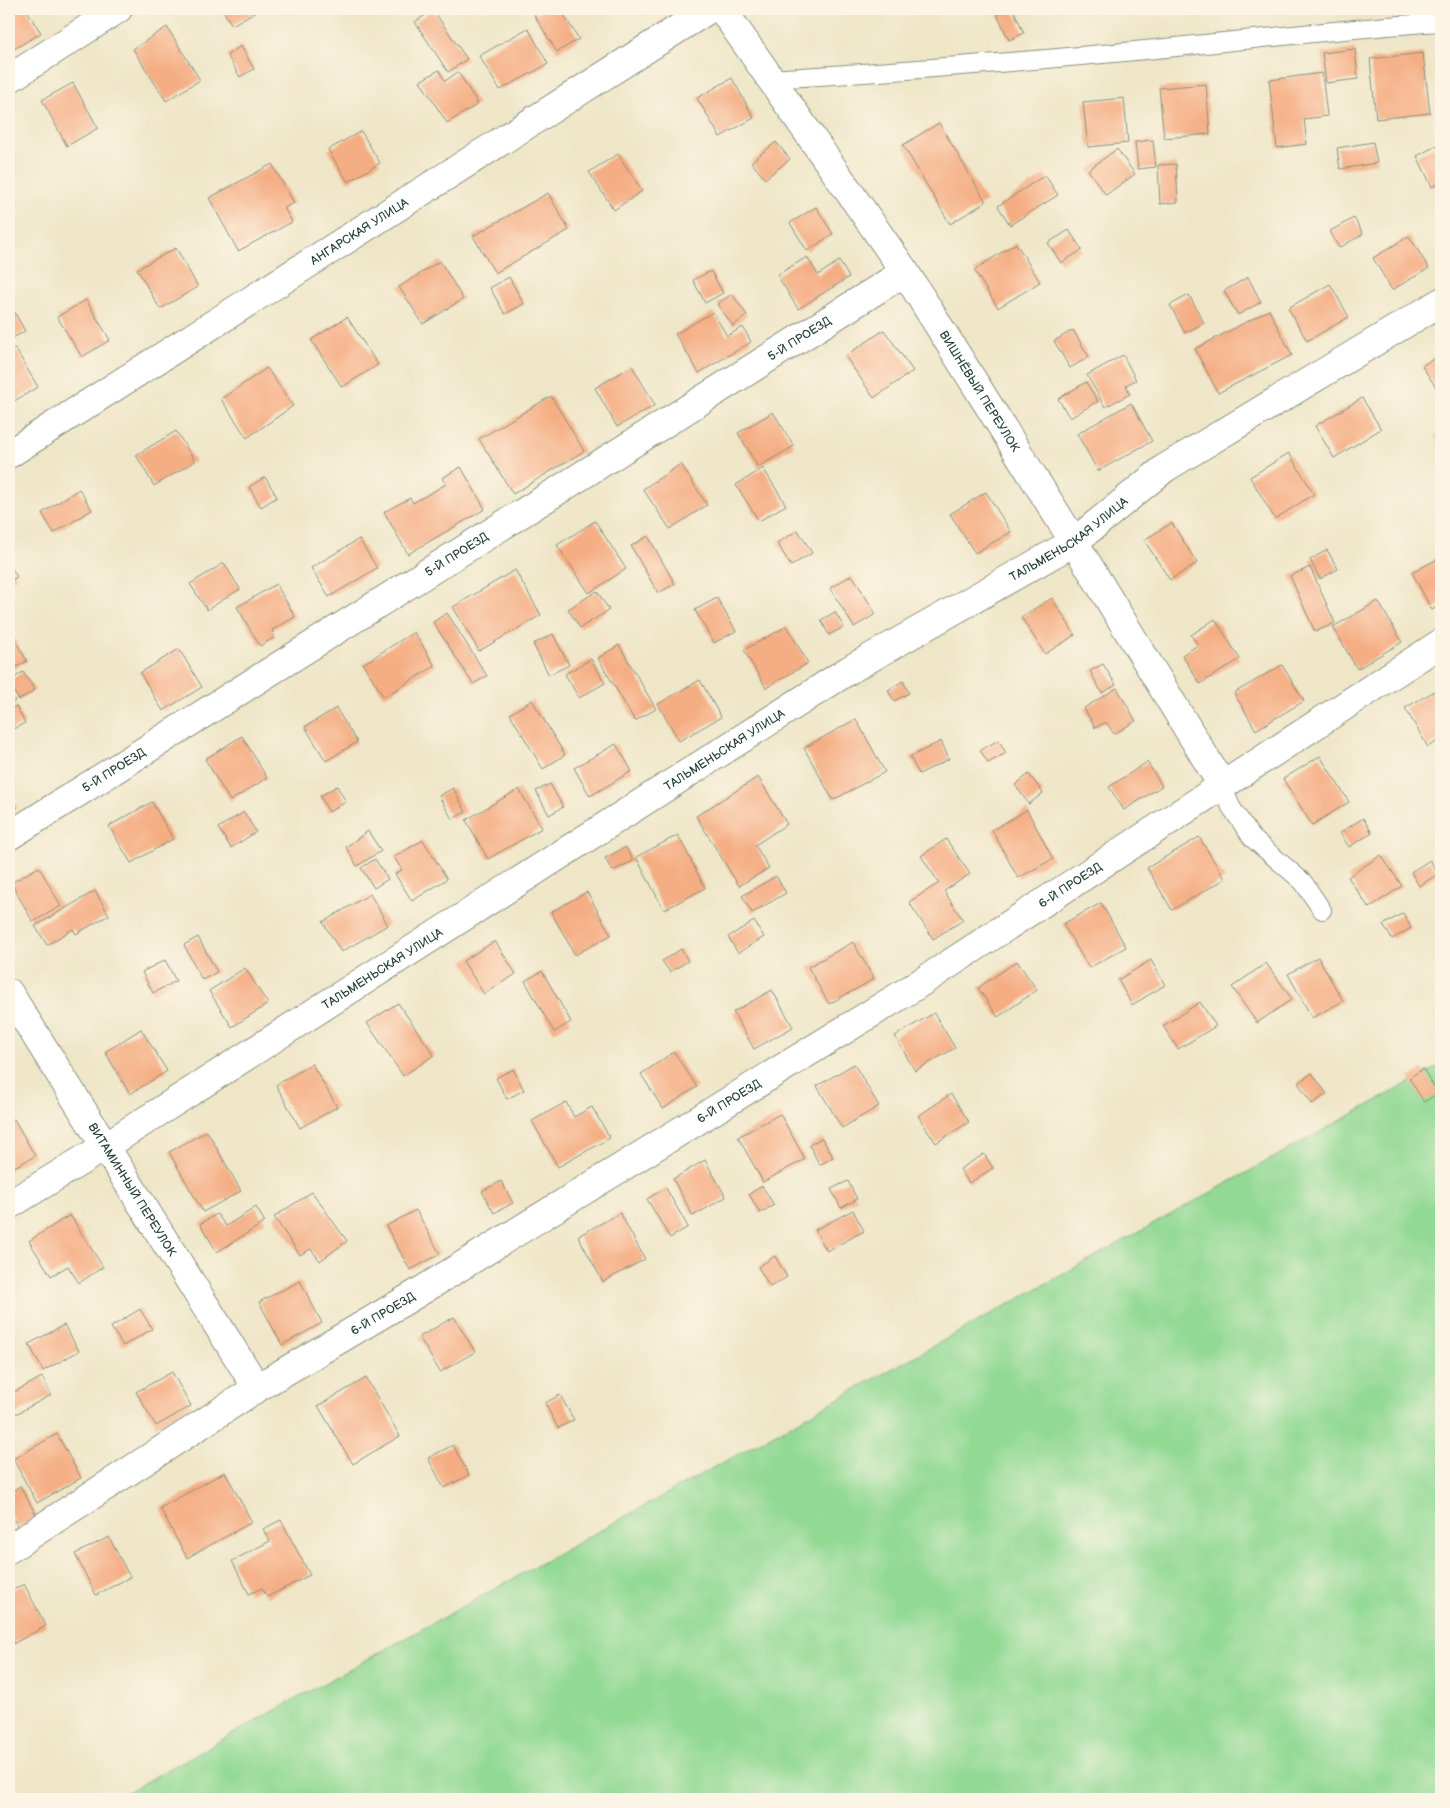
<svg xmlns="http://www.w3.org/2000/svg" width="1450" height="1808" viewBox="0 0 1450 1808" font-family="'Balsamiq Sans',sans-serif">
	<rect width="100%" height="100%" fill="#fcf5e5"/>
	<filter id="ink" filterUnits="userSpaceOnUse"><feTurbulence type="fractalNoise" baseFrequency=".02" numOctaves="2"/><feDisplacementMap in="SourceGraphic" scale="10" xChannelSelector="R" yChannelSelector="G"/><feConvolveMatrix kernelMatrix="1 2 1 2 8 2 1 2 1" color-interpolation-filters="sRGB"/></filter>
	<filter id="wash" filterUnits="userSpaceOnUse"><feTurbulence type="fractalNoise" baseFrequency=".0096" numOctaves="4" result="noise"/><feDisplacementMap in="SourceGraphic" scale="20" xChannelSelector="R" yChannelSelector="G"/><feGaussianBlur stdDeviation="1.12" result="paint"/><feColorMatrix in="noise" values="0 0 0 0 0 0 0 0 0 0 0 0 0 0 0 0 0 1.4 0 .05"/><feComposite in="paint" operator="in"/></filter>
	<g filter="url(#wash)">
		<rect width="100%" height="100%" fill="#efe6c8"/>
		<path fill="#92d994" stroke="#588b64" d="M 1441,1065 L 1441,1799 L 115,1799 Z"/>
		<g id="blocks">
			<path fill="#f5ad83" d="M 9,9 L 26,9 L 41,33 L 9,52 Z
				M 222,9 L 260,9 L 232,25 Z
				M 545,9 L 560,9 L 579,39 L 557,52 L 534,15 Z
				M 1009,9 L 1013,9 L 1024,33 L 1009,40 L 997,14 Z
				M 433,10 L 467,59 L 448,72 L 415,22 Z
				M 167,27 L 200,80 L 166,101 L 133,49 Z
				M 528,28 L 548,64 L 500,90 L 479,56 Z
				M 241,46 L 254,69 L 240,77 L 227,55 Z
				M 1355,49 L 1358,79 L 1326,83 L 1322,53 Z
				M 1423,53 L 1430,113 L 1376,119 L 1370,59 Z
				M 439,70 L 445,81 L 458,72 L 478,104 L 447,123 L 420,81 Z
				M 1322,73 L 1327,116 L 1304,119 L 1307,144 L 1277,148 L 1269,80 Z
				M 732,78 L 754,118 L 720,137 L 697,98 Z
				M 73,83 L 98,128 L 67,146 L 42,100 Z
				M 1206,84 L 1210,134 L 1164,138 L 1159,88 Z
				M 1124,98 L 1128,143 L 1088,147 L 1083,102 Z
				M 939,123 L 986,202 L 950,224 L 903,145 Z
				M 361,131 L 380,163 L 348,182 L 328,150 Z
				M 1153,140 L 1156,167 L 1138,169 L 1135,142 Z
				M 776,142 L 790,159 L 765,179 L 751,162 Z
				M 1373,142 L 1377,163 L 1340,169 L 1337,148 Z
				M 1436,146 L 1441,151 L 1441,183 L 1432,187 L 1417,156 Z
				M 1117,149 L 1135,174 L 1106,195 L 1088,170 Z
				M 618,154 L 642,191 L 614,210 L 589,172 Z
				M 272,164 L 294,203 L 284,208 L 292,222 L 238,251 L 209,198 Z
				M 1176,164 L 1178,202 L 1160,204 L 1158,165 Z
				M 1045,175 L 1058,195 L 1010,225 L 998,206 Z
				M 548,193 L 569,230 L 495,273 L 473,236 Z
				M 816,207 L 833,234 L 807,251 L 790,223 Z
				M 1354,218 L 1363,234 L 1339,248 L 1330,231 Z
				M 1069,230 L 1082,250 L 1061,263 L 1048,243 Z
				M 1409,236 L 1429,268 L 1392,290 L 1373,258 Z
				M 1016,243 L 1040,282 L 998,308 L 974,270 Z
				M 176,248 L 198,287 L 160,309 L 137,269 Z
				M 807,257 L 818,275 L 839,261 L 849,277 L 798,309 L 777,275 Z
				M 440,261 L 463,299 L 423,324 L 399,287 Z
				M 711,271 L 723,293 L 705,303 L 693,280 Z
				M 509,277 L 524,304 L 505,314 L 490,288 Z
				M 1248,277 L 1261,302 L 1238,315 L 1224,291 Z
				M 1330,284 L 1349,317 L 1307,341 L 1288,308 Z
				M 732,294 L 747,315 L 733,326 L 717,304 Z
				M 1189,295 L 1204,323 L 1185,333 L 1170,305 Z
				M 86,300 L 110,340 L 82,357 L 57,317 Z
				M 9,302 L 25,331 L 11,339 L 9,335 Z
				M 1269,310 L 1292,355 L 1218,393 L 1195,349 Z
				M 713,312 L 727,336 L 743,327 L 751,342 L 699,373 L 675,334 Z
				M 347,317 L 378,365 L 342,387 L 311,340 Z
				M 884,330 L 913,371 L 874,398 L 845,356 Z
				M 1073,330 L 1089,357 L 1070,368 L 1054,341 Z
				M 15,348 L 38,387 L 9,404 L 9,352 Z
				M 1441,354 L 1441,395 L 1422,366 Z
				M 1123,355 L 1136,380 L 1126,385 L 1130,394 L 1105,407 L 1087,375 Z
				M 632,366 L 655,405 L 617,427 L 595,388 Z
				M 267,368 L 293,406 L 247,438 L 221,399 Z
				M 1086,382 L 1098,401 L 1070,418 L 1058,399 Z
				M 551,396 L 584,451 L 513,494 L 479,439 Z
				M 1362,398 L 1381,429 L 1334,458 L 1315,426 Z
				M 1131,403 L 1152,441 L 1098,471 L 1077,434 Z
				M 773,412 L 794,446 L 758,467 L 738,433 Z
				M 176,431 L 195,461 L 154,486 L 136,455 Z
				M 1441,433 L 1441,448 L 1435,436 Z
				M 1289,453 L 1314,494 L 1275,519 L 1250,477 Z
				M 681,464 L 707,505 L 670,529 L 643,489 Z
				M 461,467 L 485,509 L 408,554 L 384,512 L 410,498 L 413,503 L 446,484 L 442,478 Z
				M 763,468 L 786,505 L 759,521 L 736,485 Z
				M 265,477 L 277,497 L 261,507 L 249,487 Z
				M 79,489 L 92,510 L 54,533 L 42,513 Z
				M 986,492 L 1011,532 L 975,553 L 950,514 Z
				M 595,521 L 626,569 L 589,593 L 557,545 Z
				M 1172,523 L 1197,563 L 1170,580 L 1144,540 Z
				M 798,530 L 812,553 L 791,566 L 777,543 Z
				M 648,536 L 675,584 L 658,593 L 631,546 Z
				M 359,539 L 377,568 L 329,597 L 311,568 Z
				M 1327,550 L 1338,569 L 1320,579 L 1310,560 Z
				M 1441,557 L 1441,604 L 1432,610 L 1412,573 Z
				M 9,563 L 17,577 L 9,582 Z
				M 224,563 L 240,589 L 207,610 L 190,584 Z
				M 1310,567 L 1335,623 L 1315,632 L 1290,576 Z
				M 515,570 L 541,615 L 479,651 L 453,607 Z
				M 852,575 L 876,614 L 854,627 L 830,588 Z
				M 276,584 L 295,617 L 272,630 L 275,637 L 260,646 L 237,607 Z
				M 597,591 L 609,610 L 580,628 L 568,609 Z
				M 717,598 L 736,631 L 714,643 L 695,610 Z
				M 1052,598 L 1075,635 L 1045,654 L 1021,617 Z
				M 1378,601 L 1402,642 L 1357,669 L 1333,627 Z
				M 835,612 L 844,627 L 829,635 L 821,620 Z
				M 447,613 L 487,676 L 473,684 L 433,622 Z
				M 1215,619 L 1240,659 L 1200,684 L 1182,655 L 1198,645 L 1191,635 Z
				M 787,626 L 808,663 L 766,688 L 744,650 Z
				M 9,629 L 27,661 L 9,672 Z
				M 414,632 L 435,666 L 384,697 L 363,664 Z
				M 553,634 L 569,665 L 549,675 L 533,644 Z
				M 619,645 L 656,709 L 635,721 L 598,658 Z
				M 179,649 L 202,687 L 163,711 L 140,673 Z
				M 591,659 L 605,683 L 579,698 L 565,674 Z
				M 1103,664 L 1116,685 L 1102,693 L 1090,671 Z
				M 1282,665 L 1304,701 L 1256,730 L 1234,693 Z
				M 23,672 L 35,690 L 19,700 L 9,684 L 9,681 Z
				M 700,680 L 721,717 L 679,741 L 658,704 Z
				M 903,681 L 909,693 L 894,701 L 888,690 Z
				M 1117,688 L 1136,721 L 1114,734 L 1106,722 L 1095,728 L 1084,708 Z
				M 1440,688 L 1441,739 L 1428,747 L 1405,708 Z
				M 9,690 L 15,701 L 9,705 Z
				M 532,700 L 565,755 L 543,769 L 510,714 Z
				M 16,706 L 25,723 L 9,731 L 9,710 Z
				M 336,708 L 357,742 L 326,761 L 305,727 Z
				M 856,719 L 885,772 L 833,800 L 804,748 Z
				M 242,736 L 267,778 L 230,801 L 205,759 Z
				M 999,740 L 1006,753 L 988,763 L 980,750 Z
				M 941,741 L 949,759 L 919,774 L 910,757 Z
				M 616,744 L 632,771 L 590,796 L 574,768 Z
				M 1320,756 L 1349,802 L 1312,825 L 1283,779 Z
				M 1147,762 L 1162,786 L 1124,810 L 1109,787 Z
				M 1029,774 L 1043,793 L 1029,804 L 1015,785 Z
				M 758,777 L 787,824 L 755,845 L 769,868 L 739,886 L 696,816 Z
				M 550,784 L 563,807 L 549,815 L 536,791 Z
				M 337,786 L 346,802 L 329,812 L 320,796 Z
				M 453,788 L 466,812 L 452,819 L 439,796 Z
				M 519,789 L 542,828 L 488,859 L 466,820 Z
				M 9,795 L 17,808 L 9,813 Z
				M 152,802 L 173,839 L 131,863 L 109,826 Z
				M 1027,810 L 1053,859 L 1018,878 L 992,830 Z
				M 244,812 L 256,832 L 231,848 L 218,828 Z
				M 1363,818 L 1372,833 L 1349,847 L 1340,833 Z
				M 368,831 L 381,851 L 357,866 L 346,847 Z
				M 678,835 L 705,888 L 664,910 L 636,857 Z
				M 1199,837 L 1225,879 L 1172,910 L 1147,868 Z
				M 946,839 L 970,874 L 944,891 L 963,920 L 933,939 L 909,902 L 939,883 L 921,856 Z
				M 423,840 L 447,879 L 412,901 L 395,874 L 402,870 L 394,857 Z
				M 626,847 L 633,861 L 612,871 L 605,858 Z
				M 1381,855 L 1402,886 L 1369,908 L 1348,877 Z
				M 375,859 L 388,879 L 374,888 L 361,868 Z
				M 1430,860 L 1438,874 L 1419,886 L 1411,872 Z
				M 39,867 L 61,906 L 33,922 L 11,883 Z
				M 776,876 L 786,893 L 752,913 L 742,896 Z
				M 95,891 L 109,915 L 76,934 L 73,929 L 47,945 L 35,926 Z
				M 587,892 L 611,935 L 575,955 L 551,912 Z
				M 370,894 L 388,925 L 341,952 L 323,922 Z
				M 1101,903 L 1126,947 L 1089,968 L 1063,924 Z
				M 1403,913 L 1411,928 L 1392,939 L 1383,925 Z
				M 754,921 L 764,937 L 738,953 L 728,937 Z
				M 198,937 L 217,972 L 202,980 L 184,945 Z
				M 495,941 L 516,974 L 484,994 L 463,961 Z
				M 853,942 L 874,979 L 829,1004 L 808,967 Z
				M 681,949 L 688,961 L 670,972 L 662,961 Z
				M 1318,957 L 1343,1001 L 1312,1018 L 1288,974 Z
				M 165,960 L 176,981 L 153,993 L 142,972 Z
				M 1151,960 L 1165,985 L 1132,1005 L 1118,980 Z
				M 1017,961 L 1037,990 L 998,1017 L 978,988 Z
				M 1266,963 L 1292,999 L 1257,1023 L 1232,987 Z
				M 245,968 L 268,1004 L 232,1027 L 209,991 Z
				M 542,971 L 571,1022 L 554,1032 L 525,981 Z
				M 772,990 L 793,1027 L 754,1049 L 733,1012 Z
				M 1200,1002 L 1216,1026 L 1178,1049 L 1163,1026 Z
				M 398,1003 L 434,1055 L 403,1076 L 367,1023 Z
				M 934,1013 L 955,1048 L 915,1071 L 895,1036 Z
				M 141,1029 L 167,1071 L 130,1094 L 105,1052 Z
				M 674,1052 L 697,1087 L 663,1109 L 641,1074 Z
				M 312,1064 L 337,1107 L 300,1128 L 276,1085 Z
				M 854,1064 L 879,1106 L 842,1128 L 817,1086 Z
				M 513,1069 L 524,1090 L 507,1099 L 496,1078 Z
				M 1423,1069 L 1438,1093 L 1424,1102 L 1409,1078 Z
				M 1312,1073 L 1327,1094 L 1312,1104 L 1298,1083 Z
				M 951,1094 L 969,1122 L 936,1143 L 918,1116 Z
				M 566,1102 L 574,1117 L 592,1107 L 610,1138 L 558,1167 L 532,1121 Z
				M 780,1114 L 805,1159 L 763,1182 L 738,1137 Z
				M 14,1119 L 35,1156 L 9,1170 L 9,1122 Z
				M 207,1131 L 241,1191 L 203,1212 L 169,1152 Z
				M 822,1138 L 833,1157 L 820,1165 L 809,1145 Z
				M 984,1154 L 993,1168 L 969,1183 L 960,1169 Z
				M 705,1160 L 726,1197 L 693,1216 L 673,1179 Z
				M 501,1181 L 513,1203 L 494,1213 L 482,1191 Z
				M 848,1181 L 857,1199 L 841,1208 L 831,1189 Z
				M 762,1186 L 774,1205 L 760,1213 L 749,1194 Z
				M 666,1188 L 688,1227 L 670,1238 L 647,1199 Z
				M 312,1192 L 347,1241 L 320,1261 L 311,1249 L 300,1255 L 274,1217 Z
				M 256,1207 L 265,1222 L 217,1252 L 200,1224 L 217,1214 L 226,1226 Z
				M 416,1210 L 440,1254 L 410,1270 L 386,1226 Z
				M 853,1210 L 864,1231 L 827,1251 L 815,1230 Z
				M 620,1213 L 645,1259 L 603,1282 L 578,1236 Z
				M 70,1215 L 103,1267 L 79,1283 L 68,1266 L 51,1276 L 29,1241 Z
				M 775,1256 L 787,1277 L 770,1287 L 758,1267 Z
				M 300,1281 L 322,1323 L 282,1345 L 259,1302 Z
				M 140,1309 L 152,1329 L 123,1346 L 111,1327 Z
				M 454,1317 L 475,1352 L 440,1372 L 419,1337 Z
				M 64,1325 L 79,1351 L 43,1371 L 29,1344 Z
				M 172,1372 L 191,1406 L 156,1426 L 136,1392 Z
				M 42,1377 L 51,1395 L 16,1414 L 9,1401 L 9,1395 Z
				M 366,1378 L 400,1436 L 353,1464 L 318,1406 Z
				M 560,1395 L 574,1420 L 558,1428 L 545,1403 Z
				M 57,1434 L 81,1478 L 37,1503 L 13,1459 Z
				M 453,1445 L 469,1475 L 444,1488 L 428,1458 Z
				M 225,1472 L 252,1522 L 187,1558 L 160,1508 Z
				M 20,1486 L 37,1516 L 18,1527 L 9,1511 L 9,1493 Z
				M 281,1520 L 310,1575 L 267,1597 L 262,1588 L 249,1594 L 232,1561 L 270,1541 L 263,1529 Z
				M 109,1537 L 130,1577 L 96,1595 L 75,1554 Z
				M 24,1584 L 46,1626 L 9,1646 L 9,1592 Z"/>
		</g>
	</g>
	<g filter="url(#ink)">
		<use href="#blocks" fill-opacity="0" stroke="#87927e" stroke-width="1"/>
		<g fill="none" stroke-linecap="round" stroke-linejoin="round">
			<g stroke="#87927e" stroke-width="20">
				<path id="service" d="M 770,79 C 902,71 1034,61 1166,48 C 1258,39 1349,28 1441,22
					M 1222,785 L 1231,807 L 1252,838 L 1303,882 L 1322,910"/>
			</g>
			<g stroke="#87927e" stroke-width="30">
				<g id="minor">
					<path id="s1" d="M 722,9 L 905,272 L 1074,542 L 1222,785"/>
					<path d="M 9,79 L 118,9"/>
					<path id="s2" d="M 9,454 L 709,9"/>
					<path id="s3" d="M 9,836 L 905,272"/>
					<path id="s4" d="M 9,993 L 257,1388"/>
					<path id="s5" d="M 9,1205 L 104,1147 L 849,670 L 1074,542 L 1165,468 L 1441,302"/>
					<path id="s6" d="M 9,1549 L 257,1388 L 416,1294 L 914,987 L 1441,643"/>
				</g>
			</g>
			<use href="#service" stroke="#fff" stroke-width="18"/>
			<use href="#minor" stroke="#fff" stroke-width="28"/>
		</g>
	</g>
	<g text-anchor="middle" stroke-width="5" stroke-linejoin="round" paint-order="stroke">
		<g font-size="12" fill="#1f3d34" stroke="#fcf5e5">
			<text dy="4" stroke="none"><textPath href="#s2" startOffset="415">АНГАРСКАЯ УЛИЦА</textPath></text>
			<text dy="4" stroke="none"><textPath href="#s3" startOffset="934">5-Й ПРОЕЗД</textPath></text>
			<text dy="4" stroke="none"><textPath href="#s1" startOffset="461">ВИШНЁВЫЙ ПЕРЕУЛОК</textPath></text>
			<text dy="4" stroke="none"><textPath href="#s5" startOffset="1252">ТАЛЬМЕНЬСКАЯ УЛИЦА</textPath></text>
			<text dy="4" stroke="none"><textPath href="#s3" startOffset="529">5-Й ПРОЕЗД</textPath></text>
			<text dy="4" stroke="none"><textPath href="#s5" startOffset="848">ТАЛЬМЕНЬСКАЯ УЛИЦА</textPath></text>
			<text dy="4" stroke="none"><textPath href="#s3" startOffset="124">5-Й ПРОЕЗД</textPath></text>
			<text dy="4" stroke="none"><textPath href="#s6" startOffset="1252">6-Й ПРОЕЗД</textPath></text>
			<text dy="4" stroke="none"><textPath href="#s5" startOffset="442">ТАЛЬМЕНЬСКАЯ УЛИЦА</textPath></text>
			<text dy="4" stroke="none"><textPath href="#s6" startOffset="848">6-Й ПРОЕЗД</textPath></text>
			<text dy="4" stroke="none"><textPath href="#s4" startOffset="232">ВИТАМИННЫЙ ПЕРЕУЛОК</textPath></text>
			<text dy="4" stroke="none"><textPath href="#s6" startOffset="442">6-Й ПРОЕЗД</textPath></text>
		</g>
	</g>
	<rect width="1450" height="1808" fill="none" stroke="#fcf5e5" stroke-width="30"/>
</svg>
